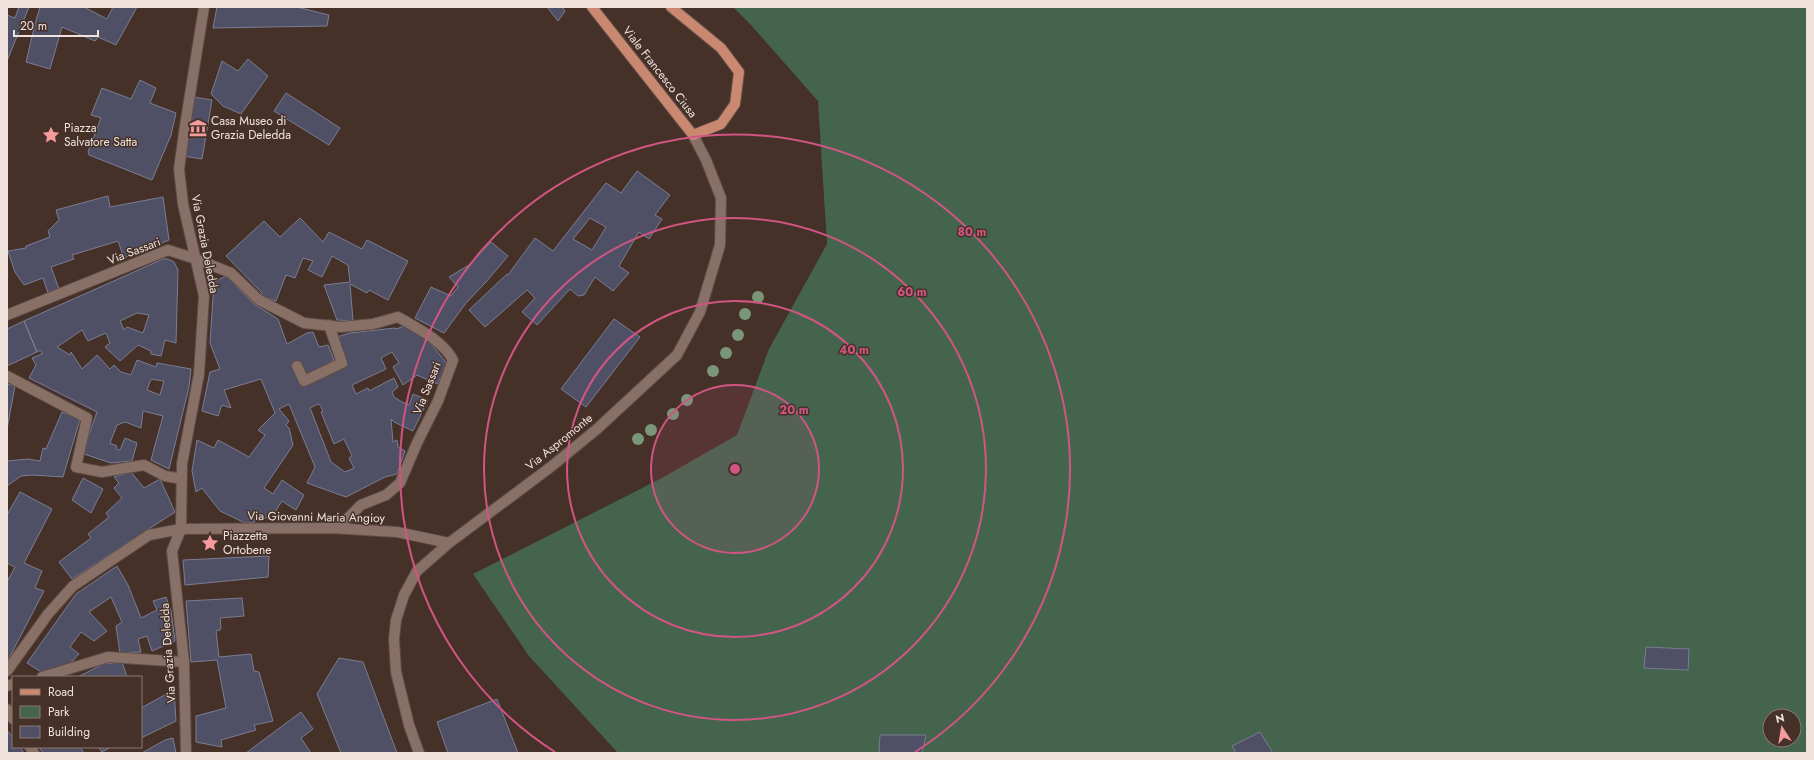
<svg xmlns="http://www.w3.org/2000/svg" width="1814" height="760" viewBox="0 0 1814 760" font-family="Jost,sans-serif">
	<rect width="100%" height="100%" fill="#463129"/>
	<path fill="#44644e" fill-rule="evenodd" d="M 733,7 L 1807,7 L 1807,753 L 618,753 L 529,656 L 473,574 L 660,479 L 737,435 L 769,349 L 827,244 L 818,101 L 751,25 ZM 1770,716 L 1794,716 L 1794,740 L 1770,740 Z"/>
	<path fill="#4f5065" stroke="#7b7d93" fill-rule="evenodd" d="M 19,7 L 29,7 L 7,61 L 7,15 L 15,18 Z
		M 40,7 L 84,7 L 107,19 L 113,7 L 137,7 L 116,45 L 98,37 L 95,41 L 62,27 L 50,69 L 26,62 L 35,24 Z
		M 217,7 L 297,7 L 329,15 L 327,26 L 213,28 Z
		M 547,7 L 562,7 L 565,11 L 558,21 Z
		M 248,59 L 268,76 L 241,114 L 223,106 L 211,94 L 222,61 L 238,71 Z
		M 140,80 L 156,88 L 150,103 L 176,113 L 171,135 L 152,180 L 89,155 L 88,152 L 101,118 L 91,115 L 102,88 L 131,99 Z
		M 286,93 L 340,128 L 329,145 L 274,111 Z
		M 193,97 L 212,100 L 202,159 L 183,156 Z
		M 637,171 L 670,195 L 655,215 L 662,219 L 649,239 L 639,232 L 619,266 L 629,273 L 613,291 L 595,277 L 584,295 L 578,296 L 570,289 L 537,325 L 522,312 L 535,298 L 527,290 L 485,327 L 469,310 L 507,274 L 508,275 L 535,238 L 553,251 L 606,183 L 621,193 ZM 590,218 L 606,227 L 592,250 L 573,239 Z
		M 108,196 L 110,207 L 163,197 L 169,240 L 124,258 L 118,241 L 72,255 L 74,259 L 51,267 L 59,289 L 48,293 L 43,278 L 24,285 L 15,272 L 8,251 L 26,248 L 26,246 L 50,237 L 48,231 L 59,220 L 56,210 Z
		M 300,218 L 323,242 L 329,232 L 362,249 L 367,240 L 408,261 L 388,300 L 369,290 L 367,293 L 350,284 L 353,321 L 337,320 L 324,285 L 350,282 L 348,265 L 332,256 L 322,277 L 308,270 L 313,261 L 303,258 L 295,278 L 286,275 L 276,301 L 261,296 L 262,293 L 226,256 L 264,221 L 280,237 Z
		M 491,242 L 508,256 L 486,282 L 466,303 L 444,333 L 415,318 L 431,287 L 451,296 L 458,287 L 449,277 L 469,265 Z
		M 163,259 L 168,259 L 174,262 L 178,270 L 176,343 L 165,340 L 161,356 L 151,354 L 151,351 L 138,345 L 120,361 L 105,347 L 110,343 L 106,333 L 88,341 L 82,330 L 57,347 L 70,355 L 71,352 L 82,369 L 97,355 L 110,369 L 114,365 L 121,372 L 131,375 L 137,360 L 156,367 L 157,363 L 191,369 L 189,387 L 169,469 L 151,460 L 163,416 L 143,411 L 141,428 L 125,422 L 117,425 L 110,443 L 117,446 L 116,449 L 120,450 L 125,438 L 137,443 L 132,461 L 111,463 L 84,454 L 83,452 L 97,412 L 29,378 L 36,365 L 32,358 L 42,354 L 41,350 L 37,352 L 24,321 ZM 137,313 L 149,315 L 143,333 L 127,327 L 124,330 L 120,321 ZM 151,379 L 164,381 L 160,395 L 147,390 Z
		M 226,276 L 254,304 L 278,319 L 287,344 L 307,333 L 313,332 L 319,347 L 328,345 L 334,360 L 305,377 L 292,365 L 302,386 L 312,380 L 313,383 L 348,365 L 337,337 L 350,333 L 395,328 L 396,329 L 407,325 L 414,328 L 432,345 L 448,365 L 437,384 L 417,375 L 403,385 L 393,367 L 399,363 L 392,352 L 381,358 L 386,369 L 352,385 L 356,394 L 368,388 L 369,391 L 394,378 L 398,387 L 392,392 L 394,397 L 402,402 L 409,405 L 413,394 L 428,400 L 413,431 L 394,422 L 391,419 L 393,442 L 397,440 L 398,447 L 405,451 L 397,474 L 385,477 L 346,497 L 307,483 L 315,467 L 289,404 L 279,409 L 289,421 L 286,425 L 289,428 L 293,445 L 264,488 L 273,494 L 282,480 L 304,495 L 296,510 L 282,501 L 271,518 L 255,518 L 255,522 L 245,523 L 220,511 L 202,488 L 196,492 L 192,471 L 197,440 L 214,448 L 218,440 L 249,457 L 265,435 L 258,430 L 275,413 L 261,379 L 224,390 L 231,408 L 222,405 L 218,416 L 202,411 L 210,372 L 220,369 L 210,343 L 214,282 ZM 318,404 L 320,405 L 323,411 L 321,412 L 334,444 L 344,439 L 352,456 L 349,458 L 354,468 L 345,472 L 331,462 L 310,408 Z
		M 614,319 L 640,337 L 586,407 L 561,389 Z
		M 24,321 L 37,352 L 7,366 L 7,329 Z
		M 7,384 L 15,386 L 7,429 Z
		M 62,412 L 80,419 L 63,477 L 32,475 L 21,476 L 7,486 L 7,461 L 28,459 L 40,461 L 43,448 L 46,449 Z
		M 131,472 L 144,488 L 160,479 L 175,512 L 72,579 L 59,562 L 91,538 L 88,534 L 109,517 L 106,513 L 122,498 L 114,488 L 119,483 L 114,477 Z
		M 83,478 L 103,489 L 91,513 L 72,500 Z
		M 20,492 L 52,509 L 24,563 L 42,571 L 35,588 L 44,591 L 7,662 L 7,582 L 15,567 L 7,563 L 7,515 Z
		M 269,556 L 268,577 L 185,585 L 183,560 Z
		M 117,566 L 128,585 L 141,618 L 157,610 L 153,601 L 166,597 L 171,611 L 175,641 L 152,651 L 147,636 L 138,639 L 141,652 L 120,653 L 116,626 L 122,622 L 111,597 L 89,612 L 107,631 L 94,641 L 81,632 L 70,647 L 79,654 L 68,666 L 46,675 L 27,663 L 76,594 Z
		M 242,598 L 244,616 L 220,618 L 221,628 L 220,630 L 216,631 L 219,657 L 251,654 L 254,671 L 259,672 L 273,721 L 254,725 L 256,730 L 221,740 L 222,747 L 196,742 L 196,716 L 226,708 L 217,660 L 191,662 L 186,601 Z
		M 1646,647 L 1689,649 L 1688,670 L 1644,668 Z
		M 339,658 L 363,662 L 397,753 L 341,753 L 317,694 Z
		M 122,662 L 127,677 L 78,677 L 103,664 Z
		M 174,690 L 176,721 L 141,738 L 141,708 Z
		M 497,699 L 518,753 L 448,753 L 437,722 Z
		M 301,712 L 313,729 L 301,738 L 311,753 L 246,753 Z
		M 7,730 L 13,738 L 13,747 L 20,747 L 24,753 L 7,753 Z
		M 1260,732 L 1273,753 L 1236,753 L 1232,746 Z
		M 880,735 L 926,735 L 922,753 L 879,753 Z
		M 173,738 L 176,753 L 142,753 L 165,740 Z
		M 39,747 L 80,747 L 84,753 L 43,753 Z
		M 98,747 L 111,747 L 102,752 Z"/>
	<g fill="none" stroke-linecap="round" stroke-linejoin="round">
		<g stroke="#5f4d46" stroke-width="12">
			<path id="minor" d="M 7,315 L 168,250 L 196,259 L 231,273 L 259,300 L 304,323 L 341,327 L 373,324 L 398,317 C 417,328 442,340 453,360 L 438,401 L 417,443 L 400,483 L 386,495 L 361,505 L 338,528
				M 297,366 L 304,381 L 342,363 L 329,325
				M 7,376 L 87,418 L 76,467 L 102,472 L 144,465 L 165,476 L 182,479
				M 7,671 L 48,614 L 73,586 L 149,535 L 181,529 L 331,528 L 397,532 L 449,543
				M 42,677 L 108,657 L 184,662
				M 7,686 L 13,684
				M 7,709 L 13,719
				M 30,747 L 34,753
				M 186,753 L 184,662 L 172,551 L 181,529 L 182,464 L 199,374 L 204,296 L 183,204 L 179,169 L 185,126 L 204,7
				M 419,753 L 409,725 L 396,672 L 394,639 L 396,620 L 404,595 L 417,571 L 449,543 L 552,466 L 597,429 L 677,355 L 700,312 L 720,245 L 721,198 L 706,160 L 693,135"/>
		</g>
		<g stroke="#5f4d46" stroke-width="12">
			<path id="major" d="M 592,7 L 693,135 L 721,124 L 735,104 L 739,72 L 721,48 L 671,7"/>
		</g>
		<use href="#minor" stroke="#887066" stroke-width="10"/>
		<use href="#major" stroke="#cb8871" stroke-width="10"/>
	</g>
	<g fill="#799678">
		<circle cx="758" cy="297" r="6"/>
		<circle cx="745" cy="314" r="6"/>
		<circle cx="738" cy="335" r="6"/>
		<circle cx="726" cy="353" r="6"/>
		<circle cx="713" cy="371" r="6"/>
		<circle cx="687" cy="400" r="6"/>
		<circle cx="673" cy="414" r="6"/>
		<circle cx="651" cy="430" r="6"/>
		<circle cx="638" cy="439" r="6"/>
	</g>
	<circle cx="735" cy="469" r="84" fill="#d05582" fill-opacity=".12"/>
	<g fill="none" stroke="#d05582" stroke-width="2">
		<circle cx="735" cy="469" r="84"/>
		<circle cx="735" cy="469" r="168"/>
		<circle cx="735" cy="469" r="251"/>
		<path d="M555 752A335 335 0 1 1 915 752"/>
	</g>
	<defs>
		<g id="museum-bare" transform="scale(1.38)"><path d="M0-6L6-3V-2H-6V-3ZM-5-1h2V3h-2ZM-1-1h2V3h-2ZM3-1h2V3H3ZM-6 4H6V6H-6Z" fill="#f59b9d" stroke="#463129" stroke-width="2.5" paint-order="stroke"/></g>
		<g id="sight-bare" transform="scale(1.38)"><path d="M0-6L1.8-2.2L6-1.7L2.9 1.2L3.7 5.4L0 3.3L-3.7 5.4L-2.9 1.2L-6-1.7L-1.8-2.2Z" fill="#f59b9d" stroke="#463129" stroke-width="2.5" paint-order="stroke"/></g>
	</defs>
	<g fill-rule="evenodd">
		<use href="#museum-bare" x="198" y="128"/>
		<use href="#sight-bare" x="51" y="135"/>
		<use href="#sight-bare" x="210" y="543"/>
	</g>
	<g text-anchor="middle" stroke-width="3" stroke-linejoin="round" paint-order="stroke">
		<g font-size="12" fill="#f0e2dc" stroke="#463129">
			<text transform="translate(660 72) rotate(52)" y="4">Viale Francesco Ciusa</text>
			<text transform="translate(205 244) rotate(79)" y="4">Via Grazia Deledda</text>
			<text transform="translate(134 251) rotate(-21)" y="4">Via Sassari</text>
			<text transform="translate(427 388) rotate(-68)" y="4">Via Sassari</text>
			<text transform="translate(559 442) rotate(-39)" y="4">Via Aspromonte</text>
			<text transform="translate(316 517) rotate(1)" y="4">Via Giovanni Maria Angioy</text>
			<text transform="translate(168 653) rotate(-94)" y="4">Via Grazia Deledda</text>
		</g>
		<g font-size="12" fill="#f0e2dc" stroke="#463129" text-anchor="start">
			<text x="211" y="125">Casa Museo di<tspan x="211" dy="14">Grazia Deledda</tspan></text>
			<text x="64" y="132">Piazza<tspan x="64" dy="14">Salvatore Satta</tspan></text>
			<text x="223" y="540">Piazzetta<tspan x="223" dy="14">Ortobene</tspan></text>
		</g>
	</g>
	<circle cx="735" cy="469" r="6" fill="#d05582" stroke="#463129" stroke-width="2"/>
	<g font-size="12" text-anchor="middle" font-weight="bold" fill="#d05582" stroke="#463129" stroke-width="3" stroke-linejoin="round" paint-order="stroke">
		<text x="972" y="236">80 m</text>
		<text x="912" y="296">60 m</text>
		<text x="854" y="354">40 m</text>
		<text x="794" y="414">20 m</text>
	</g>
	<rect width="1814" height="760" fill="none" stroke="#f0e2dc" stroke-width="16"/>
	<rect x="12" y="676" width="130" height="72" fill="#463129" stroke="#8a7871"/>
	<rect x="20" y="689" width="20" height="6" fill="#cb8871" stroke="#8a7871"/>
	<text x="48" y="696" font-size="12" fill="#f0e2dc">Road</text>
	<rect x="20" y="706" width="20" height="12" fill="#44644e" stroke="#8a7871"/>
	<text x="48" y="716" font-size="12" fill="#f0e2dc">Park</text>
	<rect x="20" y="726" width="20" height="12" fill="#4f5065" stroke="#8a7871"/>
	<text x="48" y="736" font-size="12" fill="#f0e2dc">Building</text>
	<g transform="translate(1782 728) rotate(348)"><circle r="19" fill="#463129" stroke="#8a7871"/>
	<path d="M0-3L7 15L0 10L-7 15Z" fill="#f59b9d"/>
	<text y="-6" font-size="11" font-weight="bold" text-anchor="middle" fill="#f0e2dc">N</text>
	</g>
	<path d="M14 30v6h84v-6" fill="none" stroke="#f0e2dc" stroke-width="2"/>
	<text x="20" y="30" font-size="12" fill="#f0e2dc" stroke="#463129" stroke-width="3" paint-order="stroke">20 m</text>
</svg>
